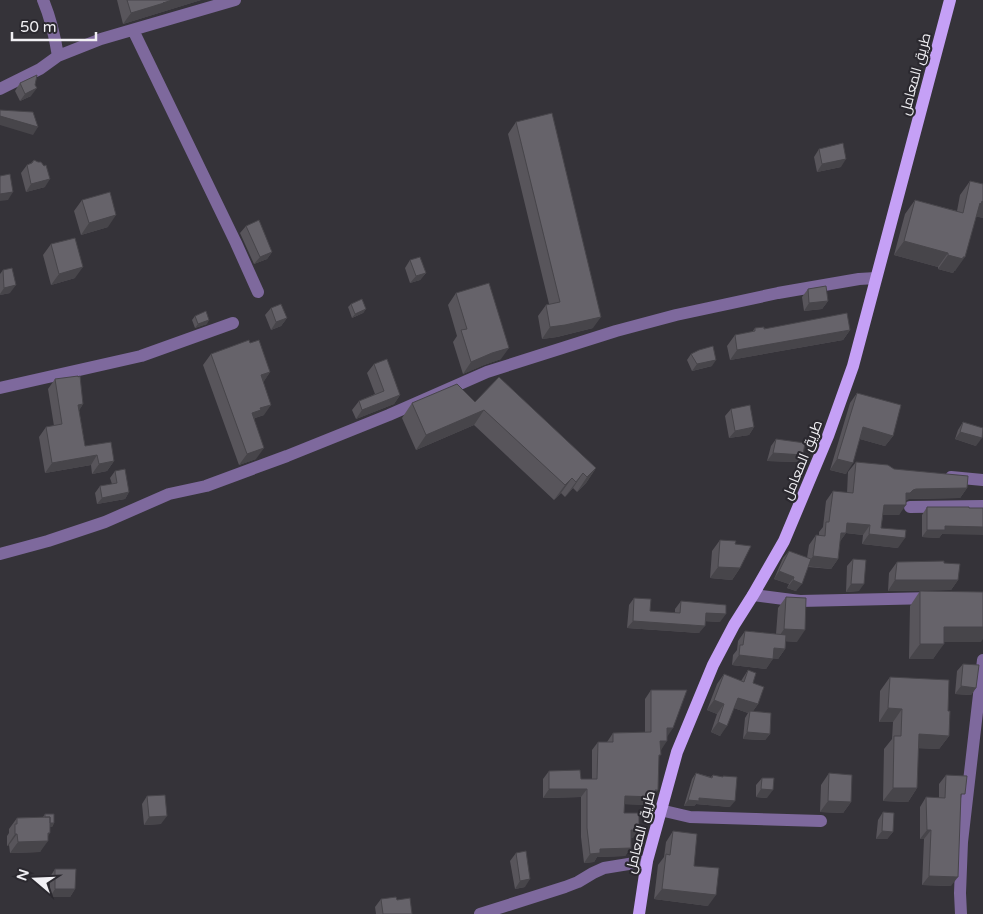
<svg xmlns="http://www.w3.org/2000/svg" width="983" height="914" viewBox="0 0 983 914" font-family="'Varela Round',Cairo,sans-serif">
	<rect width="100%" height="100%" fill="#353339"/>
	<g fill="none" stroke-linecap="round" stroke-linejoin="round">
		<path stroke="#7e699d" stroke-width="12" d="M 43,0 C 51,19 55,37 58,56
			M 133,30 L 236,243 L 258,292
			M 0,89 L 40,69 L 58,56 L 101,39 L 235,0
			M 0,388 L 141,356 L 233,323
			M 951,477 L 983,480
			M 910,507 L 983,506
			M 0,554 L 48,541 L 105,522 L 169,494 L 206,486 L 287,456 L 389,415 L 487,372 L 616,331 L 676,315 L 778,293 L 859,279 L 876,278
			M 753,595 L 800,601 L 933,598
			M 660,810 L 690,817 L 821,821
			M 480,914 L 565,887 L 578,882 L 593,873 L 604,868 L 647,861
			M 961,914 L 960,893 L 962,842 L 983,660"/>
		<path stroke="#c5a0f6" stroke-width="12" d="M 639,914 L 647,861 L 677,752 L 713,665 L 734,625 L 753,595 L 784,541 L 828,436 L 853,366 L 950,0"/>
	</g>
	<path fill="#58555b" d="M 117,0 L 201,0 L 123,24 Z
		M 20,83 L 31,96 L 20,101 L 15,91 Z
		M 516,122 L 593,328 L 557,337 L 542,339 L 538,316 L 546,305 L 549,304 L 508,134 Z
		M 819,149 L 841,167 L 817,172 L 814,157 Z
		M 34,160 L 45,187 L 26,192 L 21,173 L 27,165 L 31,163 Z
		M 970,181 L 983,184 L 983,218 L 976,216 L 955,271 L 954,271 L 953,273 L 938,269 L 938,267 L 894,255 L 905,214 L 915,200 L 957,211 L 960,195 Z
		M 82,200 L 108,227 L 81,235 L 74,211 Z
		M 246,226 L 272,252 L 267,259 L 254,264 L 240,233 Z
		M 51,244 L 75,278 L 51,285 L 43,255 Z
		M 410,260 L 426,273 L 420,280 L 410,283 L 405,268 Z
		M 3,270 L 10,293 L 0,295 L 0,274 Z
		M 808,289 L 828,301 L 822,309 L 804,311 L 802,297 Z
		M 456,293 L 501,359 L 484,365 L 463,374 L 453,342 L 457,336 L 448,305 Z
		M 351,304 L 366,309 L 363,313 L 352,318 L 348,307 Z
		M 271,308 L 287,318 L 281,326 L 271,330 L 265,315 Z
		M 195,316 L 207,324 L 195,328 L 192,320 Z
		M 755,328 L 850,330 L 843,340 L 730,360 L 727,346 L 735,335 L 752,332 Z
		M 250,343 L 270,372 L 263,382 L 264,415 L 255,418 L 254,420 L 256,459 L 239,465 L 203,365 L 211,354 Z
		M 691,354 L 712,366 L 692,371 L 687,360 Z
		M 374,364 L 400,395 L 394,404 L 356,419 L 352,410 L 359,401 L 375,394 L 367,373 Z
		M 55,379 L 83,404 L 79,410 L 85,446 L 114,461 L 107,471 L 92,474 L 91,465 L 45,473 L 39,437 L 46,427 L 54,426 L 48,389 Z
		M 857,393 L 893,436 L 885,446 L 860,439 L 846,474 L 830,470 L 850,403 Z
		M 475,402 L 596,468 L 586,483 L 577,492 L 573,488 L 565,497 L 561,493 L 554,500 L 474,425 L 416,450 L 402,418 L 412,403 Z
		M 731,409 L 754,427 L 749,435 L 729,438 L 725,416 Z
		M 963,422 L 976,446 L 955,439 L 958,430 Z
		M 776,439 L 798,462 L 767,461 L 771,446 Z
		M 856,462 L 894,469 L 967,488 L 960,498 L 909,499 L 906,500 L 899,515 L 883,515 L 881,528 L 898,548 L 862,544 L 863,535 L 846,533 L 840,541 L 838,559 L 831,569 L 808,567 L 796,591 L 787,588 L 789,584 L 774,579 L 783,558 L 789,551 L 807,558 L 809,545 L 816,535 L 819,535 L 819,532 L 823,527 L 826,501 L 833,491 L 847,493 L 848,472 Z
		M 115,471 L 129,492 L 125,499 L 97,504 L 95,493 L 100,486 L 112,484 L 110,478 Z
		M 927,507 L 942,534 L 939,538 L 922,537 L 922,515 Z
		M 720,540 L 735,544 L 740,568 L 732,580 L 710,578 L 712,551 Z
		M 853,559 L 859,591 L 846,592 L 847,566 Z
		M 897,562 L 958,580 L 951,590 L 888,591 L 889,573 Z
		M 920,591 L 981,642 L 944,642 L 933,659 L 909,659 L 910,606 Z
		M 786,597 L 797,642 L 786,641 L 785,649 L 778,659 L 773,658 L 766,669 L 732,665 L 733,655 L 737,650 L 738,641 L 745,631 L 776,634 L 778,608 Z
		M 634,598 L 650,611 L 675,613 L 675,609 L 681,601 L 720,622 L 705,621 L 699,633 L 627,628 L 629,605 Z
		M 963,664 L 976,688 L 971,695 L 955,694 L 957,671 Z
		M 748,670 L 753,683 L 758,704 L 753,711 L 770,734 L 765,740 L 743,739 L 745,718 L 748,713 L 734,708 L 720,736 L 711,732 L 717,714 L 707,710 L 717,684 L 724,674 L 741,681 Z
		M 890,677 L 948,711 L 949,736 L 939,749 L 918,748 L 917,788 L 908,802 L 883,801 L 884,749 L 892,739 L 893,722 L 879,722 L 880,691 Z
		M 651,690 L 667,737 L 661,750 L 659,757 L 655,797 L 649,805 L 624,804 L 624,813 L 633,838 L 631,838 L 631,848 L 625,856 L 597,857 L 594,862 L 584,863 L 581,837 L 581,797 L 543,798 L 543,779 L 549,771 L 581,779 L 592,779 L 592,750 L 598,742 L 607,742 L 613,733 L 645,732 L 645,699 Z
		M 696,773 L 711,777 L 713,775 L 730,807 L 696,804 L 694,806 L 684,806 L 692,779 Z
		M 829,773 L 851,802 L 843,813 L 820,812 L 821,785 Z
		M 946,775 L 961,799 L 951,886 L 922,885 L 924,839 L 920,839 L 920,807 L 926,797 L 939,798 L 939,784 Z
		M 762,778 L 767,798 L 756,797 L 756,785 Z
		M 147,796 L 161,824 L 144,825 L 142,804 Z
		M 883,812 L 893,832 L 887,839 L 876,839 L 878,820 Z
		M 45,814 L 54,823 L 52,827 L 50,827 L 48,836 L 40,852 L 10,853 L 9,845 L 7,846 L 7,836 L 9,833 L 9,829 L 17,818 L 43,817 Z
		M 673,831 L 694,866 L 708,906 L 654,899 L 658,865 L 664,857 L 666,842 Z
		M 516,853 L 525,887 L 515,889 L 510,861 Z
		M 55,869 L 75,889 L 70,897 L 50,897 L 50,877 Z
		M 381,899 L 397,900 L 412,914 L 376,914 L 375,907 Z"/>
	<path fill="#47454a" d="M 172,0 L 201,0 L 123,24 L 131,13 Z
		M 37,88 L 31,96 L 20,101 L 25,94 Z
		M 0,116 L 38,127 L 33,135 L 0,125 Z
		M 846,159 L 841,167 L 817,172 L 822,164 Z
		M 50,179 L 45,187 L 26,192 L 31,184 Z
		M 13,192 L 8,200 L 0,201 L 0,194 Z
		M 982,201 L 983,202 L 983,218 L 973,216 L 980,203 Z
		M 116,215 L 108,227 L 81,235 L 89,223 Z
		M 904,241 L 948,253 L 938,267 L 894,255 Z
		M 272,252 L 267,259 L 254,264 L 260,257 Z
		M 948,255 L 965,257 L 955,271 L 954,271 L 953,273 L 938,269 Z
		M 83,267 L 75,278 L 51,285 L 59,274 Z
		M 426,273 L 420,280 L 410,283 L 416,276 Z
		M 16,285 L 10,293 L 0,295 L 0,294 L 4,288 Z
		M 828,301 L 822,309 L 804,311 L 809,303 Z
		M 366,309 L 363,313 L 352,318 L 355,314 Z
		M 601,317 L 593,328 L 557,337 L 542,339 L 550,327 Z
		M 287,318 L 281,326 L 271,330 L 276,322 Z
		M 209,320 L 207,324 L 195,328 L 198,324 Z
		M 850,330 L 843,340 L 730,360 L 737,350 Z
		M 509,348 L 501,359 L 484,365 L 463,374 L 471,362 L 492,353 Z
		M 716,360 L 712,366 L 692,371 L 697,364 Z
		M 270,372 L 263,383 L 261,375 Z
		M 400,395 L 394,404 L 356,419 L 362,410 Z
		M 83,404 L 77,414 L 78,405 Z
		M 271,405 L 264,415 L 255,418 L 253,421 L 252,413 L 260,408 Z
		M 484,410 L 474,425 L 416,450 L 426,435 Z
		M 754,427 L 749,435 L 729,438 L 735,431 Z
		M 863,427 L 893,436 L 885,446 L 856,438 Z
		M 960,432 L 982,438 L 976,446 L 955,439 Z
		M 264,448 L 256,459 L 239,465 L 247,454 Z
		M 773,453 L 803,455 L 798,462 L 767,461 Z
		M 97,455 L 91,465 L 45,473 L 52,463 Z
		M 837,459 L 853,463 L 846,474 L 830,470 Z
		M 114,461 L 107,471 L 92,474 L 99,464 Z
		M 596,468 L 586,483 L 577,492 L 587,477 Z
		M 583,473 L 573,488 L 565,497 L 576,482 Z
		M 572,478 L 561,493 L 554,500 L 565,485 Z
		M 967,488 L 960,498 L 909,499 L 905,500 L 906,493 L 916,489 Z
		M 129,492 L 125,499 L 97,504 L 102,498 Z
		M 884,505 L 906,505 L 899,515 L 877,515 Z
		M 847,523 L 870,525 L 863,535 L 846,533 L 839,543 L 834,543 Z
		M 945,526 L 983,527 L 983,535 L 942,534 L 939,538 L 922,537 L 927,530 Z
		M 869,534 L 905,538 L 898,548 L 862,544 Z
		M 813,556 L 838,559 L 831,569 L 806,566 Z
		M 718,567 L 740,568 L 732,580 L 710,578 Z
		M 779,571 L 794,577 L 789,584 L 774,579 Z
		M 793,580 L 802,584 L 796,591 L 787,588 Z
		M 895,580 L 958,580 L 951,590 L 888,591 Z
		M 851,584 L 864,584 L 859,591 L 846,592 Z
		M 706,613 L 726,614 L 720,622 L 700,621 Z
		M 633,621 L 705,626 L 699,633 L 627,628 Z
		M 944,627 L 983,627 L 983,639 L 981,642 L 933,642 Z
		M 784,629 L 805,630 L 797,642 L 776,641 Z
		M 920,644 L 944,644 L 933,659 L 909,659 Z
		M 774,648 L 785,649 L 778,659 L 767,658 Z
		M 739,655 L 773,659 L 766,669 L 732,665 Z
		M 961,686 L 976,688 L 971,695 L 955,694 Z
		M 738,698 L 758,704 L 751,714 L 750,711 L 748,713 L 731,707 Z
		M 714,700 L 724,704 L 717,714 L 707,710 Z
		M 888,708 L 902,709 L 893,722 L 879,722 Z
		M 718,722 L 727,726 L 720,736 L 711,732 Z
		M 667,728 L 673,728 L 667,737 L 661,737 Z
		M 747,732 L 770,734 L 765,740 L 743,739 Z
		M 919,734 L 949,736 L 939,749 L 909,748 Z
		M 660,741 L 667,741 L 661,750 Z
		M 893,788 L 917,788 L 908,802 L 883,801 Z
		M 549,789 L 587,789 L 581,797 L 543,798 Z
		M 761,789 L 773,790 L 767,798 L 756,797 Z
		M 655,790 L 658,790 L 653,796 L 655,797 L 649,805 L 619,804 L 625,796 Z
		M 699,798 L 735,801 L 730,807 L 696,804 L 694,806 L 684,806 L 688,800 Z
		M 828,801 L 851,802 L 843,813 L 820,812 Z
		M 167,816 L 161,824 L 144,825 L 149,817 Z
		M 45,823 L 54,823 L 52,827 L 42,827 Z
		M 631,830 L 639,830 L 633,838 L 625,838 Z
		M 927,830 L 931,830 L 924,839 L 920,839 Z
		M 882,831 L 893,832 L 887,839 L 876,839 Z
		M 48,833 L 50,833 L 45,841 L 48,841 L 40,852 L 10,853 L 18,842 Z
		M 15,834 L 17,834 L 9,845 L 7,846 Z
		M 631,848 L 625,856 L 597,857 L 594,862 L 584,863 L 590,854 L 600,849 Z
		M 929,876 L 958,877 L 951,886 L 922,885 Z
		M 530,879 L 525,887 L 515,889 L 520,881 Z
		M 55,889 L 75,889 L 70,897 L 50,897 Z
		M 662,889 L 716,895 L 708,906 L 654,899 Z"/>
	<path fill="#66636a" stroke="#47454a" d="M 127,0 L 172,0 L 163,3 L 164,3 L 131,13 Z
		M 37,75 L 35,85 L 37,88 L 25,94 L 20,83 Z
		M 0,110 L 33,112 L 38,127 L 0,116 Z
		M 552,113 L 601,317 L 565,325 L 550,327 L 546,305 L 560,302 L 516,122 Z
		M 843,143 L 846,159 L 822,164 L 819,149 Z
		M 34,160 L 38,162 L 41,162 L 44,166 L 46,165 L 50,179 L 31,184 L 27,165 L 32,163 Z
		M 10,174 L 13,192 L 0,194 L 0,176 Z
		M 970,181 L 983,184 L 983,202 L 982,201 L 981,204 L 980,203 L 965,257 L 963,257 L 963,259 L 948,255 L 948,253 L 904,241 L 915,200 L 963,213 Z
		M 110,192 L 116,215 L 89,223 L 82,200 Z
		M 259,220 L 272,252 L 260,257 L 246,226 Z
		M 75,238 L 83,267 L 59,274 L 51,244 Z
		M 420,257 L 426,273 L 416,276 L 410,260 Z
		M 12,268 L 16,285 L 4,288 L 3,270 Z
		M 489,283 L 509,348 L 492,353 L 471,362 L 461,330 L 467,329 L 456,293 Z
		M 826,286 L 828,301 L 809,303 L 808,289 Z
		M 362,299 L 366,309 L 355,314 L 351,304 Z
		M 281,304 L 287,318 L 276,322 L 271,308 Z
		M 206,311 L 209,320 L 198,324 L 195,316 Z
		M 847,313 L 850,330 L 737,350 L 735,335 L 755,331 L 755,328 L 764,327 L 764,329 Z
		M 249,340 L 250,343 L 259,340 L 270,372 L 261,375 L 271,405 L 260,408 L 261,410 L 252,413 L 264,448 L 247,454 L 211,354 Z
		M 713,346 L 716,360 L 697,364 L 691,354 L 699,350 Z
		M 387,359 L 400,395 L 362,410 L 359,401 L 384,391 L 374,364 Z
		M 78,376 L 78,377 L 80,376 L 83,404 L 78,405 L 85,446 L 111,442 L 114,461 L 99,464 L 97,455 L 52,463 L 46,427 L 62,424 L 55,379 Z
		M 499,377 L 596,468 L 587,477 L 583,473 L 576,482 L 572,478 L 565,485 L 484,410 L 426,435 L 412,403 L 457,384 L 475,402 Z
		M 857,393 L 901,405 L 893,436 L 863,427 L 853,463 L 837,459 Z
		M 750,405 L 754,427 L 735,431 L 731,409 Z
		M 963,422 L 983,428 L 982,438 L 960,432 Z
		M 776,439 L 805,443 L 803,455 L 773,453 Z
		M 856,462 L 888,465 L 894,469 L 968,476 L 967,488 L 916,489 L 913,490 L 910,493 L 906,493 L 906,505 L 884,505 L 881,528 L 906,530 L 905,538 L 869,534 L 870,525 L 847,523 L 846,533 L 841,533 L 838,559 L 813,556 L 816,535 L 825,536 L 826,522 L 829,522 L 833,491 L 853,493 Z
		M 125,469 L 129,492 L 102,498 L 100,486 L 117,483 L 115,471 Z
		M 927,507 L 969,507 L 969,508 L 983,508 L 983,527 L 945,526 L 945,530 L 927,530 Z
		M 720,540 L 736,541 L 735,544 L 751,546 L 740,568 L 718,567 Z
		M 789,551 L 811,559 L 802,584 L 793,580 L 794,577 L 779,571 Z
		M 853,559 L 866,560 L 864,584 L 851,584 Z
		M 944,561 L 944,563 L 960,564 L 958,580 L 895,580 L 897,562 Z
		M 920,591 L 983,592 L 983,627 L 944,627 L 944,644 L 920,644 Z
		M 786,597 L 806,598 L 805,630 L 784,629 Z
		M 634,598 L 651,599 L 650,611 L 680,613 L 681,601 L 726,605 L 726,614 L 706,613 L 705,626 L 633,621 Z
		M 745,631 L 786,635 L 785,649 L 774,648 L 773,659 L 739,655 L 740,645 L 743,645 Z
		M 963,664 L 979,665 L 976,688 L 961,686 Z
		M 748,670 L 756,673 L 753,683 L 764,687 L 758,704 L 738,698 L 727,726 L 718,722 L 724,704 L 714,700 L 724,674 L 744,682 Z
		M 890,677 L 949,680 L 948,711 L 950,711 L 949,736 L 919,734 L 917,788 L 893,788 L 894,736 L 901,736 L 902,709 L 888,708 Z
		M 651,690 L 687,690 L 673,728 L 667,728 L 667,741 L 660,741 L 661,755 L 659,755 L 658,790 L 655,790 L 655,797 L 625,796 L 624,813 L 639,813 L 639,830 L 631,830 L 631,848 L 600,849 L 600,853 L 590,854 L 587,828 L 587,789 L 549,789 L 549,771 L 580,770 L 581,779 L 597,779 L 598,742 L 613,742 L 613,733 L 651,732 Z
		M 750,711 L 771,713 L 770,734 L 747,732 Z
		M 696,773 L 712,778 L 713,775 L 723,777 L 723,776 L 737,777 L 735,801 L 699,798 L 699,801 L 688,800 Z
		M 829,773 L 852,775 L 851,802 L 828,801 Z
		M 946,775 L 967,776 L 965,794 L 961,794 L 958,877 L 929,876 L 931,830 L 927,830 L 926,797 L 945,798 Z
		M 762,778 L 774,778 L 773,790 L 761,789 Z
		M 165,795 L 167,816 L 149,817 L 147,796 Z
		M 883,812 L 894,813 L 893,832 L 882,831 Z
		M 45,814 L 54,814 L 54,823 L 50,823 L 50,817 L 45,817 Z
		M 50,817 L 50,833 L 48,833 L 48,841 L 18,842 L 17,834 L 15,834 L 15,824 L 17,824 L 17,818 Z
		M 673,831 L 697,834 L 694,866 L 719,868 L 716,895 L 662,889 L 666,854 L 670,855 Z
		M 526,851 L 530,879 L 520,881 L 516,853 Z
		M 55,869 L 76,869 L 75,889 L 55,889 Z
		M 396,897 L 397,900 L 410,898 L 412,914 L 383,914 L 381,899 Z"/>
	<g text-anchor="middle" stroke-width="4.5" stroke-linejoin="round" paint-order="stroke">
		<g font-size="14" fill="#f1f0f4" stroke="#2b292f">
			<text transform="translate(915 74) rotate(-75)" y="5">طريق المعامل</text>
			<text transform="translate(802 460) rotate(-68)" y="5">طريق المعامل</text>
			<text transform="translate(640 832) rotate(-76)" y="5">طريق المعامل</text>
		</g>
	</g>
	<g transform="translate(35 879) rotate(289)" stroke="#2b292f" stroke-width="4" paint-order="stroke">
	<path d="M0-4L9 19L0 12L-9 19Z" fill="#f1f0f4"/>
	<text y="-8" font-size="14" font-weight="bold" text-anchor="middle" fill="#f1f0f4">N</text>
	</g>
	<path d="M12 32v8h84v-8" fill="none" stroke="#f1f0f4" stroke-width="2.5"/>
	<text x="20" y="32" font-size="15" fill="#f1f0f4" stroke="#2b292f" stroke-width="4" paint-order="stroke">50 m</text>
</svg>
